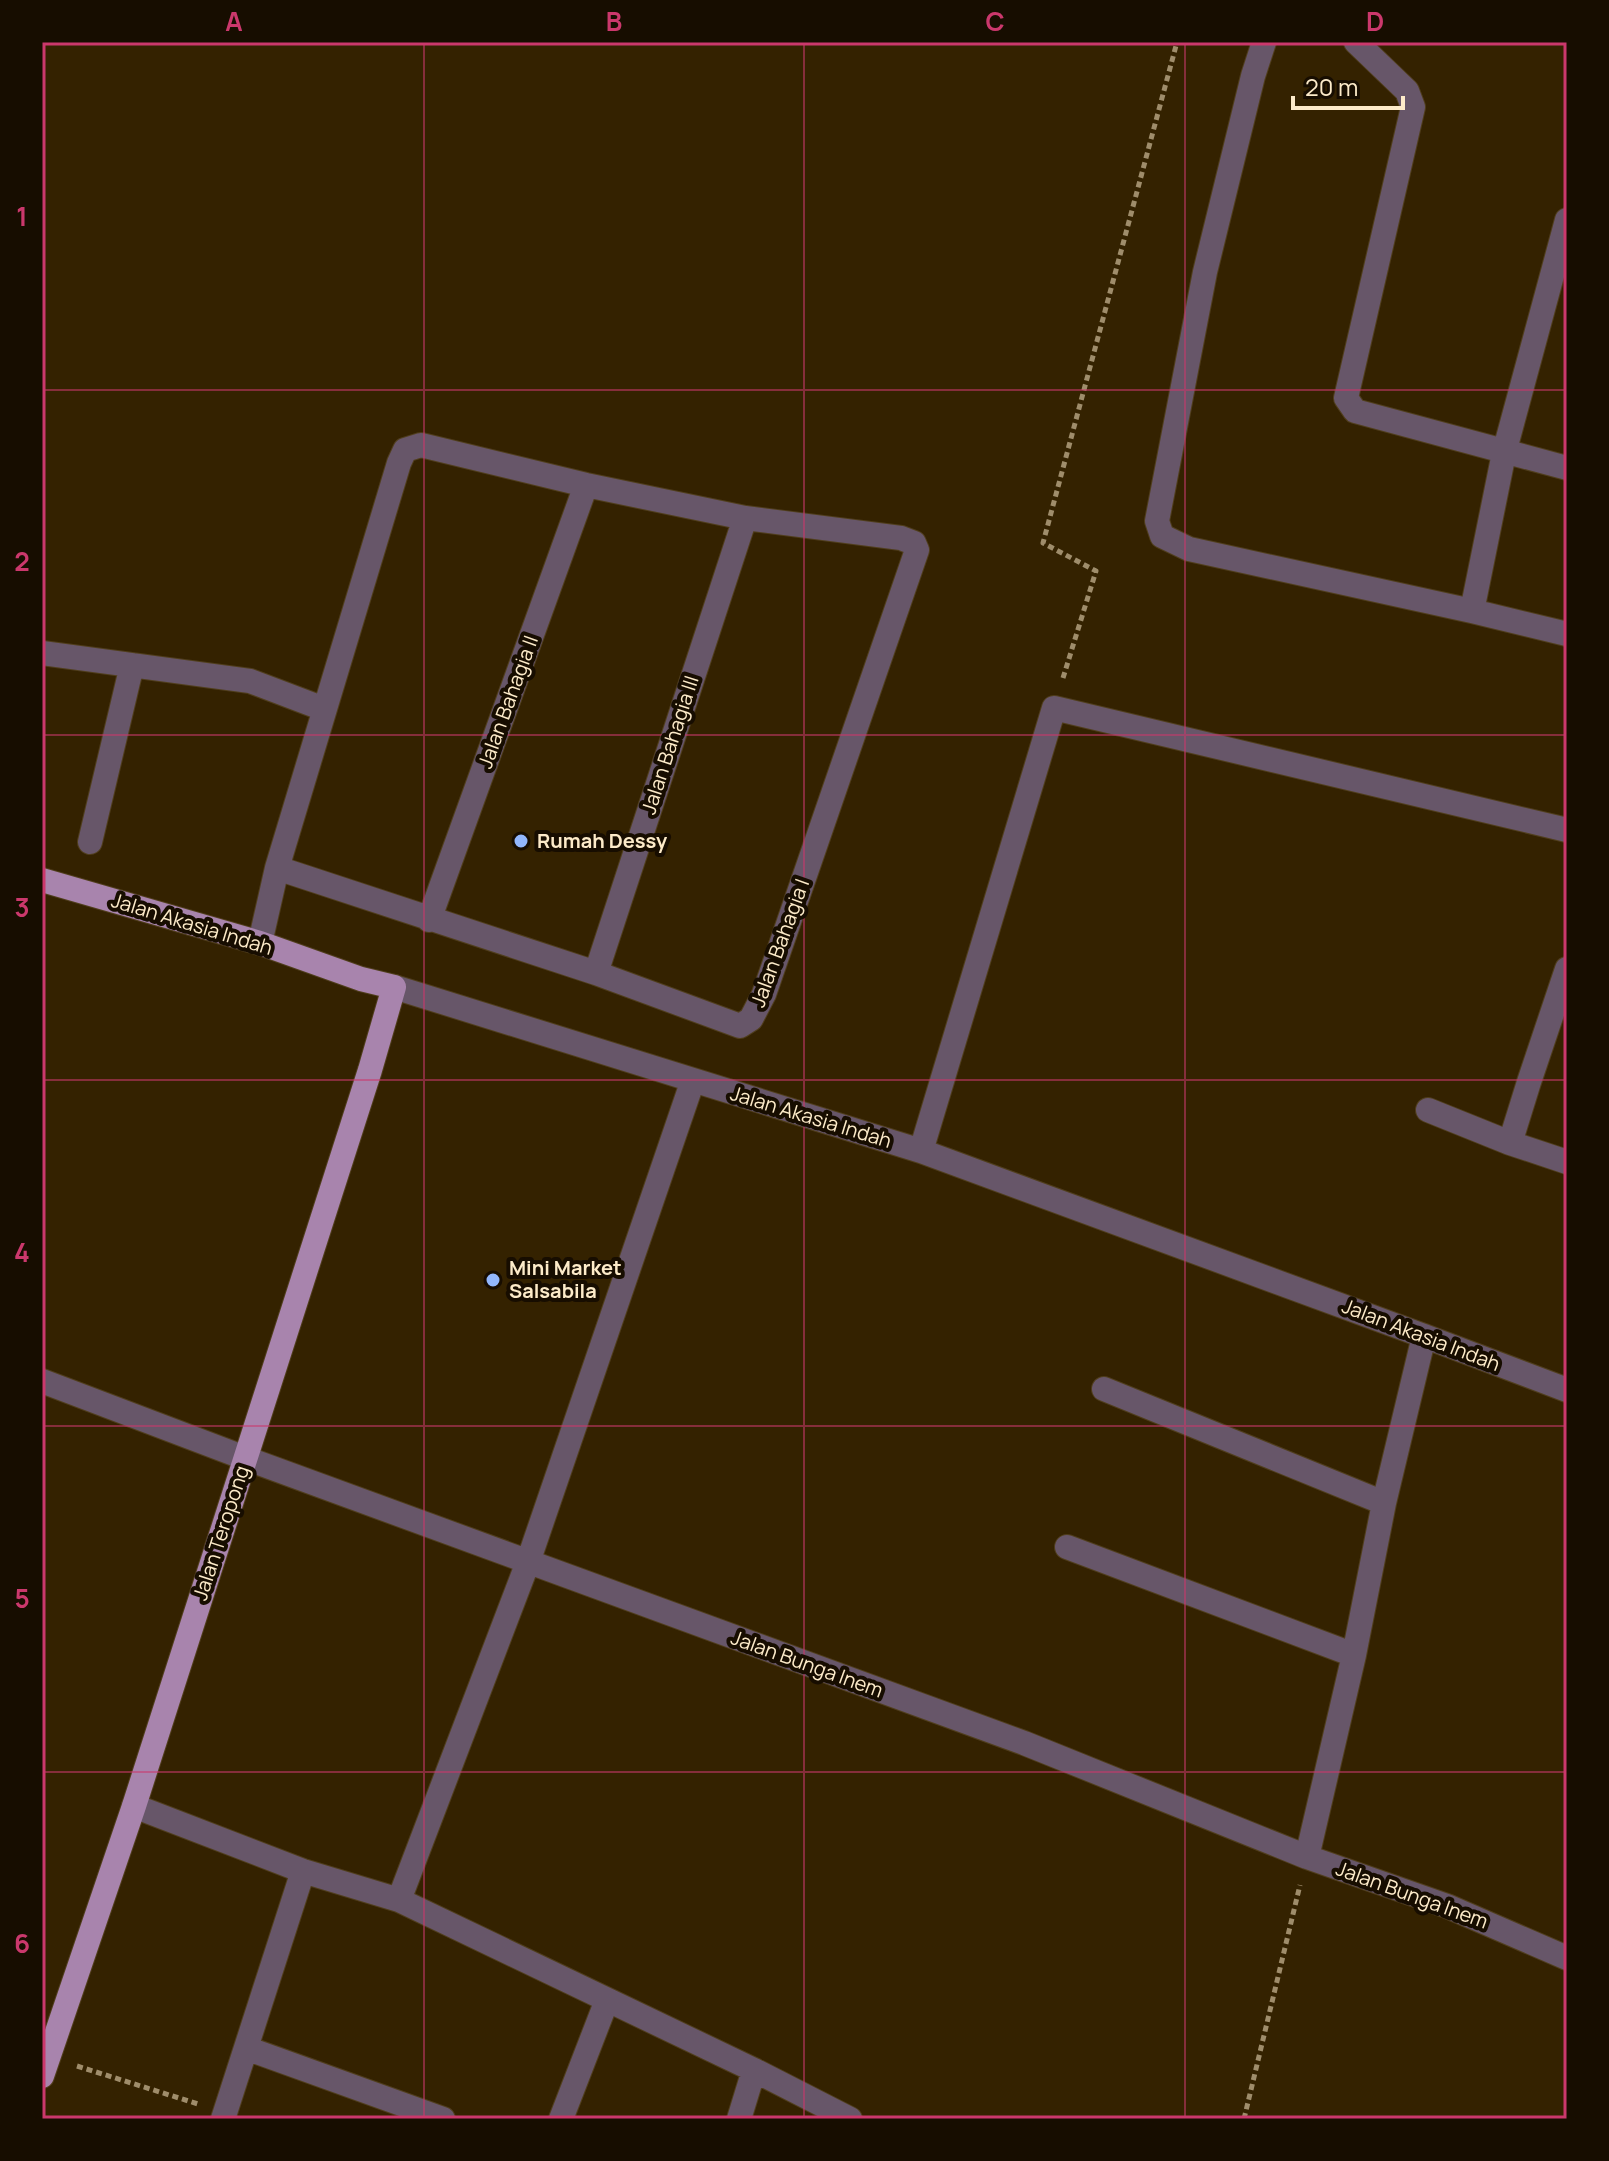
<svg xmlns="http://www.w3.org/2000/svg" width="1609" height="2161" viewBox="0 0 1609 2161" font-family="Manrope,sans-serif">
	<rect width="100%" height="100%" fill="#342200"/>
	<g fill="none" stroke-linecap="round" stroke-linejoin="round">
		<g stroke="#503e1c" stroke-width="26">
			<path id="minor" d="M 1264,42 L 1253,76 L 1205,272 L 1157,521 L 1162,536 L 1189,549 L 1472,611 L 1567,634
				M 1356,42 L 1407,91 L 1413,107 L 1346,398 L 1355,411 L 1567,468
				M 421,445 L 586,485 L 745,518 L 901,538 L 914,543 L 917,550 L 764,994 L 751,1019 L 740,1026 L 596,973 L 277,868 L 399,463 L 405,450 Z
				M 1472,611 L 1504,453 L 1567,220
				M 42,653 L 250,681 L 324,709
				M 90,842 L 132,665
				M 429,920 L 586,485
				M 260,943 L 277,868
				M 1567,969 L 1529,1082 L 1510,1143 L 1567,1162
				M 596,973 L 745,518
				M 394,987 L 921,1151 L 1424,1336 L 1567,1390
				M 1428,1110 L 1510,1143
				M 921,1151 L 1054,708 L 1567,830
				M 42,1381 L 245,1458 L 1024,1743 L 1307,1857 L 1447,1906 L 1567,1958
				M 1104,1389 L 1384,1503
				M 1067,1547 L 1354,1655
				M 134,1806 L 303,1871 L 399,1900 L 754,2070 L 850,2119
				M 1307,1857 L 1354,1655 L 1384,1503 L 1424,1336
				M 399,1900 L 528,1562 L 693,1080
				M 246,2048 L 443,2119
				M 223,2119 L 303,1871
				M 561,2119 L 607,2000
				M 739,2119 L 754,2070"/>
		</g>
		<g stroke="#503e1c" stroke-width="26">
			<path id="major" d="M 42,880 L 260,943 L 361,979 L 394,987 L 370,1070 L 134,1806 L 42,2076"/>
		</g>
		<path stroke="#9f8d6b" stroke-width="5" stroke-dasharray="6 4" stroke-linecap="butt" d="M 1063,678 L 1096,571 L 1043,543 L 1177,42
			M 77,2066 L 198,2104
			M 1244,2119 L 1300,1885"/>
		<use href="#minor" stroke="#675669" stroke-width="24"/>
		<use href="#major" stroke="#a884ad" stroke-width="24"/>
	</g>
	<path fill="none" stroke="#cb386c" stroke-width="2" stroke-opacity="0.55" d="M 424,42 L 424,2119M 804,42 L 804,2119M 1185,42 L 1185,2119M 42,390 L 1567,390M 42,735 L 1567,735M 42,1080 L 1567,1080M 42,1426 L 1567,1426M 42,1772 L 1567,1772"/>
	<g fill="#92b7fd" stroke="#170d00" stroke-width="3">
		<circle cx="521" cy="841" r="8"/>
		<circle cx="493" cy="1280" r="8"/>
	</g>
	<g text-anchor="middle" stroke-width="8" stroke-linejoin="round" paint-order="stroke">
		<g font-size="20" fill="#fdebc9" stroke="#170d00">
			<text transform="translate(508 702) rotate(-70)" y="7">Jalan Bahagia II</text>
			<text transform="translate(670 745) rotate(-72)" y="7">Jalan Bahagia III</text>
			<text transform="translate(192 924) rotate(17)" y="7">Jalan Akasia Indah</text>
			<text transform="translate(780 943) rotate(-70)" y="7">Jalan Bahagia I</text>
			<text transform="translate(811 1117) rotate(17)" y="7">Jalan Akasia Indah</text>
			<text transform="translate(1421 1335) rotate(21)" y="7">Jalan Akasia Indah</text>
			<text transform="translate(221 1533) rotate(-72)" y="7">Jalan Teropong</text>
			<text transform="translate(807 1664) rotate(20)" y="7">Jalan Bunga Inem</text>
			<text transform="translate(1412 1895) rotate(20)" y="7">Jalan Bunga Inem</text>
		</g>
		<g font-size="20" font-weight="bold" fill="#fdebc9" stroke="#170d00" text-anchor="start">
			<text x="537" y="848">Rumah Dessy</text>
			<text x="509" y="1275">Mini Market<tspan x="509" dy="23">Salsabila</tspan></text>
		</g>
	</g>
	<rect width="1609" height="2161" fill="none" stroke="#170d00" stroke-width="88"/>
	<path d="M1293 96v12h110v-12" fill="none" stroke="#fdebc9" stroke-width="4"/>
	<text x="1305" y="96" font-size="24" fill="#fdebc9" stroke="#170d00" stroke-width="6" paint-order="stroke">20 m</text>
	<rect x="44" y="44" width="1521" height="2073" fill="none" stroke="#cb386c" stroke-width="3"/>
	<g font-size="26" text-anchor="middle" font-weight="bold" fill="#cb386c">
		<text x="234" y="31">A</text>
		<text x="614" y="31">B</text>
		<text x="995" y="31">C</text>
		<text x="1375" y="31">D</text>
		<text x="22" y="226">1</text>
		<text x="22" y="571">2</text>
		<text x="22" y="917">3</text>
		<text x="22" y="1262">4</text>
		<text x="22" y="1608">5</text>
		<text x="22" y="1953">6</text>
	</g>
</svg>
